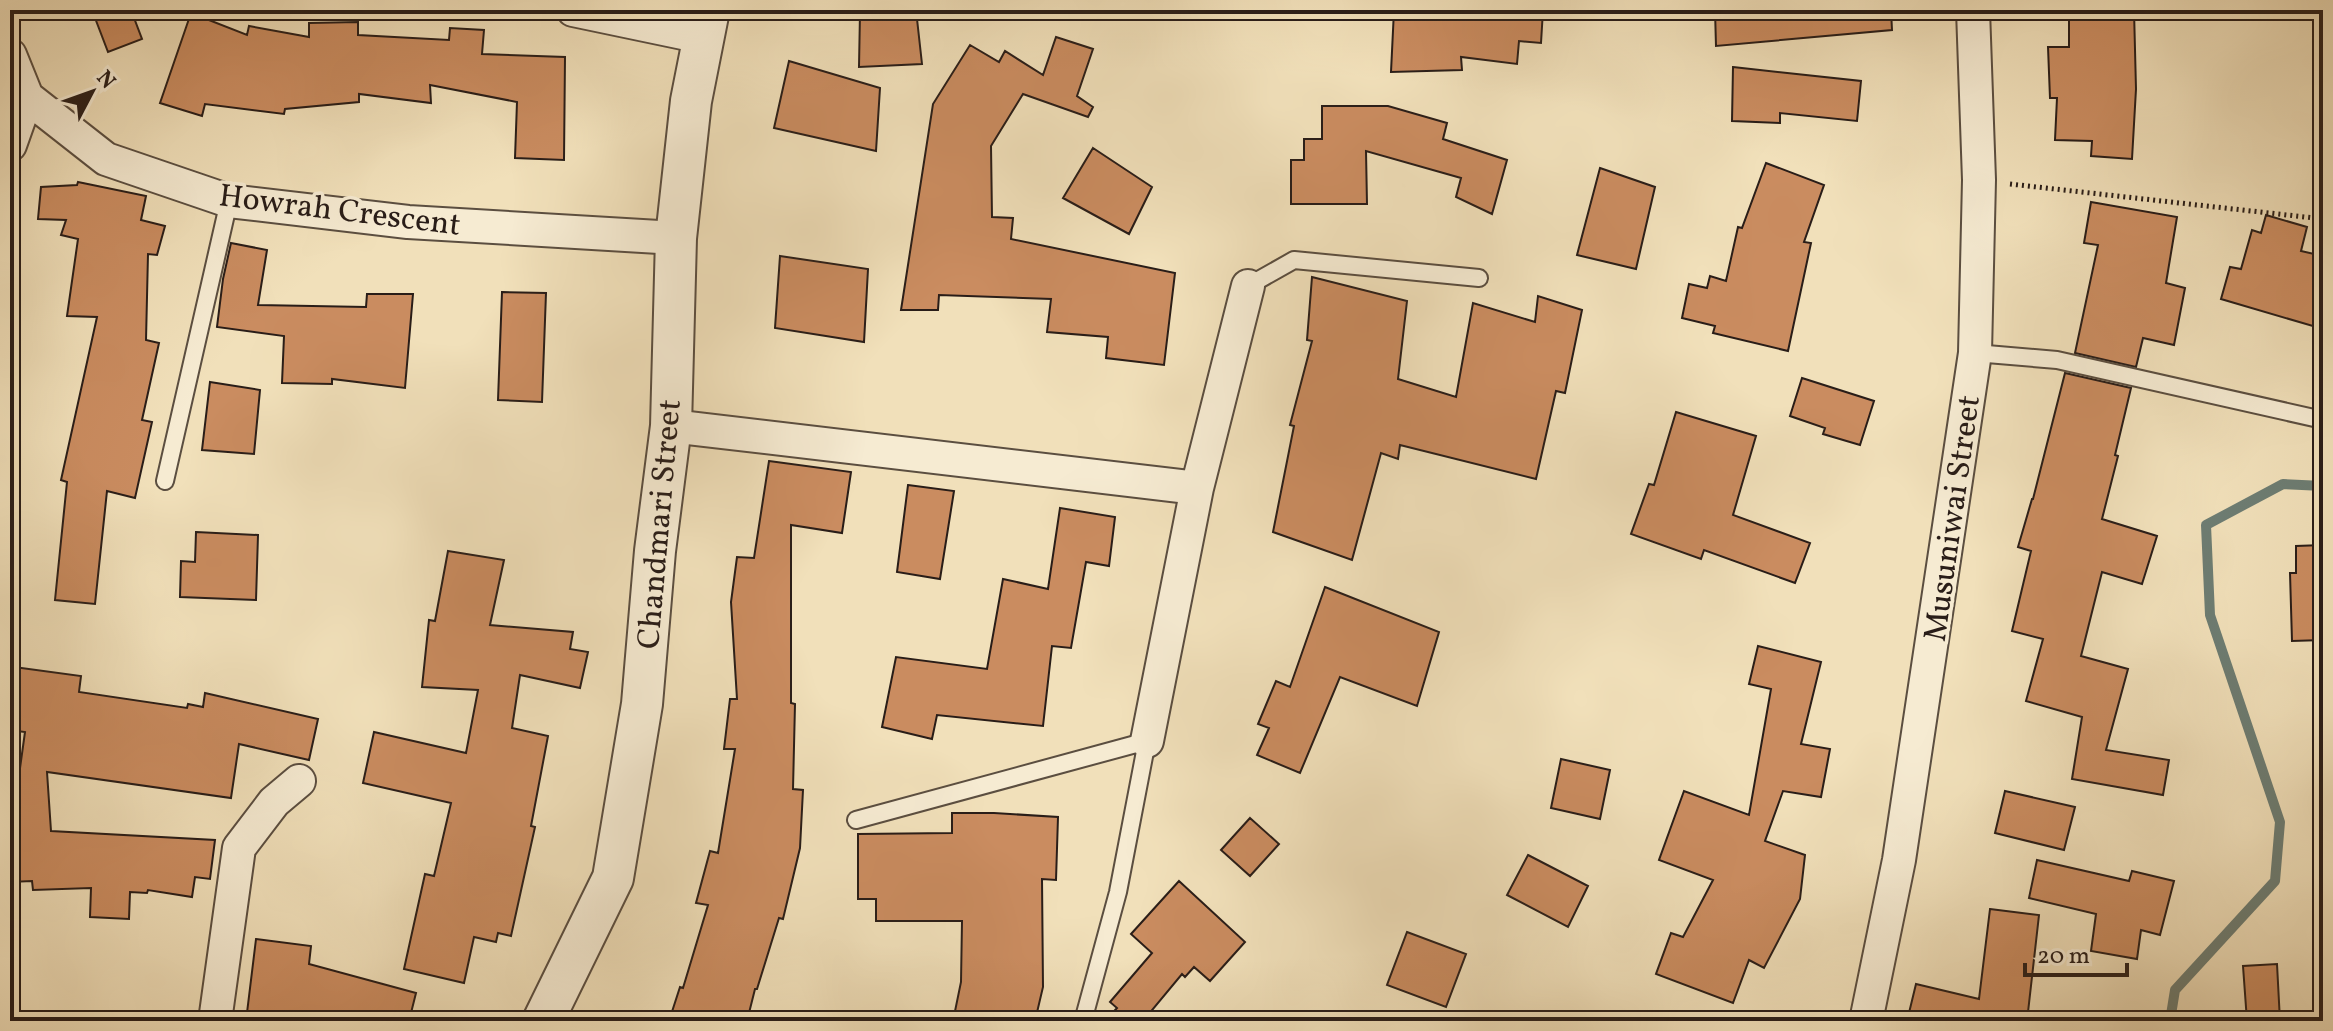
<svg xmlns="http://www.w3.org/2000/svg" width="2333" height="1031" viewBox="0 0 2333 1031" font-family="Vollkorn,serif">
	<rect width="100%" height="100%" fill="#f1e0ba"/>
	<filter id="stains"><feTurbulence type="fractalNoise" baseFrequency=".0025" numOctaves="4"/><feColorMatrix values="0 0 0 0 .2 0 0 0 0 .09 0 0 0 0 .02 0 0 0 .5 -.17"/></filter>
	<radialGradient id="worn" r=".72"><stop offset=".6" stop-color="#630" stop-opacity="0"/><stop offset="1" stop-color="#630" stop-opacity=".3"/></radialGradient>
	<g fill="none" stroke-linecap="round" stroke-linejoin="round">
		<path stroke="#6d7d73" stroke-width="10" d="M 2170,1021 L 2175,990 L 2275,881 L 2280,822 L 2210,615 L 2206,525 L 2283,484 L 2323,486"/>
	</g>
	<path fill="#ca8c60" stroke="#291d18" stroke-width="2" d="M 92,10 L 131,10 L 142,39 L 108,52 Z
		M 895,10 L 916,10 L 922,64 L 859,67 L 860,13 Z
		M 1394,10 L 1543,10 L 1541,43 L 1519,41 L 1517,64 L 1461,57 L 1462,70 L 1391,72 Z
		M 1715,10 L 1891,10 L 1892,30 L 1716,46 Z
		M 2069,10 L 2134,10 L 2136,89 L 2132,159 L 2091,156 L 2092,141 L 2055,140 L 2057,98 L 2050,98 L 2048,47 L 2069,47 Z
		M 191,13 L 247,35 L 249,26 L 309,37 L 309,23 L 358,22 L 358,35 L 449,40 L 450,28 L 484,30 L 482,54 L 565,57 L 564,160 L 515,158 L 517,102 L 430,85 L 431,103 L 359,94 L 359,102 L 285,109 L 284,114 L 205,104 L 202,116 L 160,103 Z
		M 1056,37 L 1093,49 L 1077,96 L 1093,107 L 1088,117 L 1023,94 L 991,146 L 992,217 L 1013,218 L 1011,239 L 1175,273 L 1164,365 L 1106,358 L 1108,337 L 1047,332 L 1051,299 L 939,295 L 938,310 L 901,310 L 933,104 L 970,45 L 999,62 L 1005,51 L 1043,75 Z
		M 789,61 L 880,88 L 876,151 L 774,128 Z
		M 1733,67 L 1861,81 L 1857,121 L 1780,113 L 1780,123 L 1732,121 Z
		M 1322,106 L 1388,106 L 1447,123 L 1443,139 L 1507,160 L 1492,214 L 1456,197 L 1461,178 L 1366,151 L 1367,204 L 1291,204 L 1291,160 L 1304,160 L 1304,139 L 1322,139 Z
		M 1093,148 L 1152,187 L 1129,234 L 1063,198 Z
		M 1766,163 L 1824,185 L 1804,242 L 1811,243 L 1788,351 L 1713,333 L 1715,326 L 1682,318 L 1689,284 L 1707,288 L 1710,276 L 1726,281 L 1738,227 L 1742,228 Z
		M 1600,168 L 1655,187 L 1636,269 L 1577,255 Z
		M 78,182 L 146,196 L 141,220 L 165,226 L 157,255 L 148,254 L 146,340 L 159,343 L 142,420 L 152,422 L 135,498 L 107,491 L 95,604 L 55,600 L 67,482 L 61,480 L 97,317 L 67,316 L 78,239 L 61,235 L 66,220 L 38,219 L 41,187 L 77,185 Z
		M 2091,202 L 2177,217 L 2166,283 L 2185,288 L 2174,345 L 2143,338 L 2136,367 L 2075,353 L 2098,245 L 2084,243 Z
		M 2266,215 L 2307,227 L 2301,251 L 2323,256 L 2323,329 L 2221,299 L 2230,267 L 2241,269 L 2252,230 L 2261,233 Z
		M 231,243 L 267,250 L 258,305 L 366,307 L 367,294 L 413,294 L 405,388 L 332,379 L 332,384 L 282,383 L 284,336 L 217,327 L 223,279 Z
		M 780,256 L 868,269 L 864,342 L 775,328 Z
		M 1312,277 L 1407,301 L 1398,379 L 1456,397 L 1473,303 L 1535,322 L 1538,296 L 1582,310 L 1565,393 L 1556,391 L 1536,479 L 1400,445 L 1398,459 L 1381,453 L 1352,560 L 1273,532 L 1294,426 L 1290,425 L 1312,341 L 1307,340 Z
		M 502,292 L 546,293 L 542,402 L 498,400 Z
		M 2065,373 L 2131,388 L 2115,455 L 2118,456 L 2102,519 L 2157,536 L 2142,584 L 2102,572 L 2081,656 L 2128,669 L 2106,750 L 2169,760 L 2163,795 L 2072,779 L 2082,717 L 2026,701 L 2043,639 L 2012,631 L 2031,551 L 2018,547 L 2032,499 L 2033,499 Z
		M 1802,378 L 1874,401 L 1860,445 L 1823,434 L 1825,428 L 1790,416 Z
		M 210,382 L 260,390 L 254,454 L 202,450 Z
		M 1676,412 L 1756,436 L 1733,515 L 1810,543 L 1795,583 L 1704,550 L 1701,559 L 1631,534 L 1649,484 L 1654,485 Z
		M 769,461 L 851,472 L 842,533 L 791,525 L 791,703 L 795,704 L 793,789 L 803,790 L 800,848 L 783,919 L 779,918 L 757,989 L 755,989 L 747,1021 L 669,1021 L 680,987 L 683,988 L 708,905 L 696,903 L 710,851 L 718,853 L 735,749 L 724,749 L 730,699 L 737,699 L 731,602 L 737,557 L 754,558 Z
		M 908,485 L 954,491 L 940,579 L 897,572 Z
		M 1060,508 L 1115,517 L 1109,566 L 1086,562 L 1071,648 L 1052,646 L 1043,726 L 937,715 L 932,739 L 882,727 L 896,657 L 987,669 L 1003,579 L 1048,589 Z
		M 196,532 L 258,535 L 256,600 L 180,597 L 181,561 L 195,562 Z
		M 2323,545 L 2323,640 L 2292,641 L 2290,573 L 2296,573 L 2296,546 Z
		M 448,551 L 504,560 L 490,625 L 573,632 L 570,649 L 588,652 L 580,688 L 520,675 L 512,728 L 548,736 L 531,826 L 535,827 L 511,936 L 498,933 L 496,942 L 474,937 L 464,983 L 404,969 L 425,874 L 434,876 L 451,803 L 363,783 L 374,732 L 466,753 L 478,690 L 422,687 L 429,620 L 435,621 Z
		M 1325,587 L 1439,632 L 1417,706 L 1340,677 L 1300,773 L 1257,755 L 1269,728 L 1258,724 L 1276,681 L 1290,687 Z
		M 1758,646 L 1821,662 L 1801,744 L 1830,749 L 1821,797 L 1783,791 L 1765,841 L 1805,855 L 1800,899 L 1764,968 L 1749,960 L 1733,1003 L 1656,974 L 1671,933 L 1683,937 L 1713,880 L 1659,860 L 1684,791 L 1749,815 L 1771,689 L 1749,684 Z
		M 14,667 L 81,676 L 79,692 L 187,708 L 188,704 L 203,707 L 205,693 L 318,719 L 309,760 L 239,744 L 231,798 L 47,772 L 51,831 L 215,840 L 210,879 L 195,877 L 192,897 L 148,890 L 147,893 L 130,892 L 129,919 L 90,917 L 91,888 L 33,890 L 32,881 L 10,882 L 10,798 L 16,797 L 25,732 L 10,730 L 10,698 Z
		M 1561,759 L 1610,770 L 1600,819 L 1551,808 Z
		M 2005,791 L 2075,807 L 2064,850 L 1995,833 Z
		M 952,813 L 994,813 L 1058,817 L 1056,880 L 1042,879 L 1043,987 L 1035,1021 L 953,1021 L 961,982 L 962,921 L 876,921 L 876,899 L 858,899 L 858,834 L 952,833 Z
		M 1250,818 L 1279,844 L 1250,876 L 1221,850 Z
		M 1528,855 L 1588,886 L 1568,927 L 1507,895 Z
		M 2037,860 L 2129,881 L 2132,871 L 2174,881 L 2160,935 L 2141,930 L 2137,959 L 2091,951 L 2096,914 L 2029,898 Z
		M 1179,881 L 1245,942 L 1210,981 L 1194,967 L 1185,977 L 1182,974 L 1143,1021 L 1105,1021 L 1117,1008 L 1110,1002 L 1152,953 L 1131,934 Z
		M 1990,909 L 2039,915 L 2027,1021 L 1924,1021 L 1908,1017 L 1916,984 L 1979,999 Z
		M 1407,932 L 1466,954 L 1446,1007 L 1387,985 Z
		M 256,939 L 311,946 L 309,964 L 416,993 L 409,1021 L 246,1021 Z
		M 2277,964 L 2280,1021 L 2247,1021 L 2243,966 Z"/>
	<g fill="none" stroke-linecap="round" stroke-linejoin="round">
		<g stroke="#5b4e40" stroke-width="20">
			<path id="service" d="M 1248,286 L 1294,260 L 1479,278
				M 1975,353 L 2057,360 L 2323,420
				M 165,481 L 229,201
				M 856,820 L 1147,741 L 1118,892 L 1083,1021"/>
		</g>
		<g stroke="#5b4e40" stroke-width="36">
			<path id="minor" d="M 573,10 L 702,37
				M 10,55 L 27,97 L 106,159 L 229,201 L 408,222 L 676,238
				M 10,145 L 27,97
				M 671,426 L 1197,488
				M 1147,741 L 1197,488 L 1248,286
				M 215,1021 L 239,848 L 274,802 L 299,781
				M 1866,1021 L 1899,860 L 1975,353 L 1979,180 L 1973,10"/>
		</g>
		<g stroke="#5b4e40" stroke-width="44">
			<path id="tertiary" d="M 543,1021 L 613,878 L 642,704 L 655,551 L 671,426 L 676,238 L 691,101 L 709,10"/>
		</g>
		<path stroke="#291d18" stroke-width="5" stroke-dasharray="2 4" stroke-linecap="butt" d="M 2010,184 L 2323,219"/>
		<use href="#service" stroke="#f6ebd2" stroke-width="16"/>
		<use href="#minor" stroke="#f6ebd2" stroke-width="32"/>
		<use href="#tertiary" stroke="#f6ebd2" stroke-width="40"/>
	</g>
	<g text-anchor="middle" stroke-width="7" stroke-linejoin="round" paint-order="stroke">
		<g font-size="32" fill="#291d18" stroke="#f6ebd2">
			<text transform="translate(340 209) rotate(7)" y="11">Howrah Crescent</text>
			<text transform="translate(1951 518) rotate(-82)" y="11">Musuniwai Street</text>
			<text transform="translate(658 524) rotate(-85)" y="11">Chandmari Street</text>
		</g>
	</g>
	<rect width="2333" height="1031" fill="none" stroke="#f1e0ba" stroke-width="40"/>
	<rect x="12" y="12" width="2309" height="1007" fill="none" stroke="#291d18" stroke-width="4"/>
	<rect x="20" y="20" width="2293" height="991" fill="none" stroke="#291d18" stroke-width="2"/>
	<g transform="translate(92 92) rotate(49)" stroke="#f6ebd2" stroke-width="6" paint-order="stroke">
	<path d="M0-6L14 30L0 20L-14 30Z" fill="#291d18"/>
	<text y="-12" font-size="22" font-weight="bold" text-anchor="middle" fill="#291d18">N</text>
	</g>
	<path d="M2025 963v12h102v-12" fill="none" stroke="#291d18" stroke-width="4"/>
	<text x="2037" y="963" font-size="24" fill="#291d18" stroke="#f6ebd2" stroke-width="6" paint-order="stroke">20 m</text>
	<rect width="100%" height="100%" filter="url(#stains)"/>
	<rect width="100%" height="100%" fill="url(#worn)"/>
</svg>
